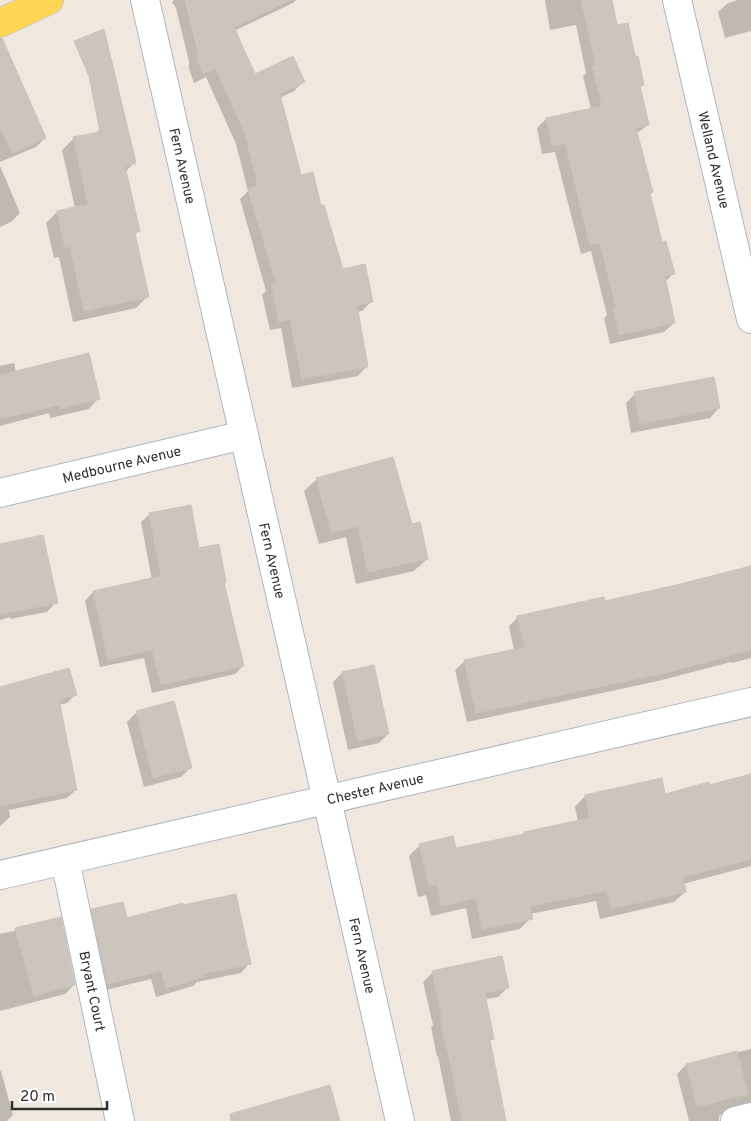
<svg xmlns="http://www.w3.org/2000/svg" width="751" height="1121" viewBox="0 0 751 1121" font-family="Overpass,sans-serif">
	<rect width="100%" height="100%" fill="#f0e8de"/>
	<path fill="#0003" d="M 174,0 L 296,0 L 293,3 L 234,31 L 255,76 L 304,81 L 294,91 L 280,98 L 301,177 L 321,207 L 342,270 L 371,302 L 362,311 L 357,312 L 367,366 L 358,376 L 292,388 L 281,328 L 270,330 L 262,295 L 266,291 L 240,199 L 248,191 L 236,144 L 206,77 L 194,83 L 189,69 L 189,62 L 176,8 L 172,2 Z
		M 545,0 L 611,0 L 616,26 L 642,85 L 639,88 L 648,125 L 636,134 L 649,194 L 661,244 L 673,274 L 665,282 L 674,323 L 664,332 L 610,344 L 604,318 L 607,315 L 591,251 L 581,254 L 555,152 L 542,154 L 537,128 L 546,119 L 591,109 L 583,76 L 586,73 L 576,25 L 550,30 Z
		M 738,0 L 751,0 L 751,31 L 725,38 L 718,12 L 728,3 Z
		M 0,79 L 45,138 L 36,147 L 0,162 Z
		M 100,129 L 134,163 L 125,172 L 138,231 L 134,236 L 147,297 L 136,308 L 73,322 L 59,257 L 54,258 L 46,223 L 57,212 L 75,208 L 62,150 L 73,139 L 95,134 Z
		M 0,166 L 20,213 L 11,222 L 0,227 Z
		M 14,363 L 16,372 L 98,399 L 89,409 L 50,418 L 49,413 L 0,426 L 0,366 Z
		M 635,394 L 719,408 L 710,418 L 631,433 L 626,403 Z
		M 317,479 L 411,525 L 427,559 L 414,571 L 356,584 L 346,537 L 319,544 L 304,491 Z
		M 150,514 L 198,550 L 223,584 L 243,666 L 235,674 L 152,693 L 144,658 L 100,667 L 85,601 L 93,592 L 152,580 L 141,522 Z
		M 0,545 L 56,602 L 47,612 L 10,619 L 10,617 L 0,620 Z
		M 751,567 L 751,658 L 732,663 L 731,662 L 658,681 L 467,722 L 455,670 L 465,661 L 514,650 L 509,626 L 518,617 L 604,602 Z
		M 342,673 L 388,734 L 379,743 L 348,750 L 333,682 Z
		M 0,691 L 76,694 L 67,703 L 59,705 L 76,790 L 67,798 L 9,810 L 10,817 L 0,826 Z
		M 173,703 L 190,768 L 181,777 L 144,787 L 127,722 L 136,713 Z
		M 751,775 L 751,866 L 683,884 L 685,892 L 674,902 L 600,919 L 596,901 L 530,914 L 531,918 L 520,929 L 472,939 L 466,908 L 431,916 L 426,895 L 418,897 L 409,856 L 420,845 L 455,849 L 521,836 L 524,833 L 578,822 L 575,807 L 585,796 L 664,795 L 708,786 Z
		M 92,911 L 250,963 L 241,973 L 197,982 L 193,986 L 156,997 L 151,979 L 98,992 L 83,920 Z
		M 16,929 L 74,985 L 65,994 L 0,1011 L 0,934 L 14,931 Z
		M 433,972 L 508,987 L 498,997 L 485,999 L 493,1038 L 489,1042 L 506,1121 L 451,1121 L 438,1056 L 437,1057 L 431,1027 L 433,1025 L 423,982 Z
		M 751,1049 L 751,1115 L 737,1111 L 720,1115 L 719,1116 L 719,1121 L 689,1121 L 677,1074 L 686,1065 Z
		M 0,1071 L 1,1071 L 13,1115 L 7,1121 L 0,1121 Z"/>
	<path fill="#cbc5be" stroke="#ccc4b7" d="M 185,0 L 291,0 L 234,27 L 255,74 L 293,56 L 305,82 L 280,94 L 301,175 L 313,172 L 321,205 L 324,205 L 343,269 L 365,264 L 373,302 L 357,305 L 368,367 L 302,379 L 290,319 L 279,322 L 271,284 L 276,283 L 257,219 L 256,219 L 248,189 L 258,186 L 245,134 L 216,69 L 203,74 L 197,59 L 198,52 Z
		M 581,0 L 612,0 L 617,25 L 628,23 L 635,56 L 638,56 L 644,85 L 640,86 L 649,125 L 636,128 L 653,192 L 650,193 L 662,242 L 666,241 L 675,274 L 665,276 L 675,323 L 619,335 L 613,308 L 616,307 L 600,243 L 590,245 L 565,143 L 552,146 L 546,118 L 602,106 L 592,66 L 596,65 Z
		M 104,29 L 136,163 L 125,166 L 140,231 L 135,233 L 149,297 L 84,311 L 70,246 L 65,248 L 57,211 L 88,204 L 73,137 L 100,132 L 89,76 L 74,41 Z
		M 0,38 L 2,38 L 46,138 L 12,153 L 0,127 Z
		M 89,353 L 100,399 L 60,409 L 59,405 L 0,419 L 0,375 Z
		M 714,377 L 720,408 L 640,424 L 634,392 Z
		M 393,457 L 412,524 L 420,522 L 428,559 L 368,572 L 358,526 L 331,533 L 316,478 Z
		M 191,505 L 199,548 L 219,544 L 226,582 L 224,583 L 244,666 L 161,685 L 152,650 L 108,660 L 93,591 L 161,576 L 149,513 Z
		M 43,535 L 58,603 L 0,614 L 0,544 Z
		M 751,566 L 751,650 L 669,672 L 476,713 L 464,660 L 525,647 L 517,616 L 604,597 L 605,601 L 672,586 Z
		M 374,665 L 389,734 L 358,741 L 342,672 Z
		M 69,668 L 77,695 L 59,700 L 77,790 L 0,806 L 0,687 Z
		M 174,701 L 192,768 L 153,778 L 136,711 Z
		M 751,774 L 751,859 L 683,877 L 686,892 L 611,909 L 606,891 L 530,906 L 533,919 L 482,929 L 476,898 L 441,906 L 437,885 L 429,887 L 419,844 L 453,836 L 456,848 L 524,834 L 524,832 L 590,818 L 585,795 L 662,778 L 665,794 L 709,782 L 709,785 Z
		M 236,894 L 251,964 L 203,974 L 204,977 L 166,988 L 161,971 L 107,984 L 91,909 L 123,902 L 127,918 L 183,903 L 183,905 Z
		M 61,917 L 75,985 L 34,996 L 15,928 Z
		M 502,956 L 509,988 L 485,993 L 494,1039 L 490,1040 L 506,1121 L 462,1121 L 447,1048 L 446,1048 L 440,1016 L 442,1016 L 432,971 Z
		M 737,1051 L 748,1094 L 697,1107 L 686,1064 Z
		M 330,1085 L 340,1121 L 231,1121 L 230,1114 Z"/>
	<g fill="none" stroke-linecap="round" stroke-linejoin="round">
		<g stroke="#b2b5c2" stroke-width="30">
			<g id="minor">
				<path id="s1" d="M 145,0 L 400,1121"/>
				<path id="s2" d="M 677,0 L 751,319"/>
				<path id="s3" d="M 0,493 L 244,435"/>
				<path id="s4" d="M 65,860 L 120,1121"/>
				<path id="s5" d="M 0,875 L 751,702"/>
				<path d="M 735,1121 L 751,1117"/>
			</g>
		</g>
		<g stroke="#c8c8c8" stroke-width="30">
			<path id="major" d="M 0,23 L 49,0"/>
		</g>
		<use href="#minor" stroke="#fff" stroke-width="28"/>
		<use href="#major" stroke="#fed654" stroke-width="28"/>
	</g>
	<g text-anchor="middle" stroke-width="4.5" stroke-linejoin="round" paint-order="stroke">
		<g font-size="14" fill="#2d2d2d" stroke="#fff">
			<text dy="5" stroke="none"><textPath href="#s2" startOffset="164">Welland Avenue</textPath></text>
			<text dy="5" stroke="none"><textPath href="#s1" startOffset="170">Fern Avenue</textPath></text>
			<text dy="5" stroke="none"><textPath href="#s3" startOffset="125">Medbourne Avenue</textPath></text>
			<text dy="5" stroke="none"><textPath href="#s1" startOffset="575">Fern Avenue</textPath></text>
			<text dy="5" stroke="none"><textPath href="#s5" startOffset="385">Chester Avenue</textPath></text>
			<text dy="5" stroke="none"><textPath href="#s1" startOffset="980">Fern Avenue</textPath></text>
			<text dy="5" stroke="none"><textPath href="#s4" startOffset="134">Bryant Court</textPath></text>
		</g>
	</g>
	<path d="M12 1101v8h95v-8" fill="none" stroke="#2d2d2d" stroke-width="2.5"/>
	<text x="20" y="1101" font-size="15" fill="#2d2d2d" stroke="#ffffff" stroke-width="4" paint-order="stroke">20 m</text>
</svg>
